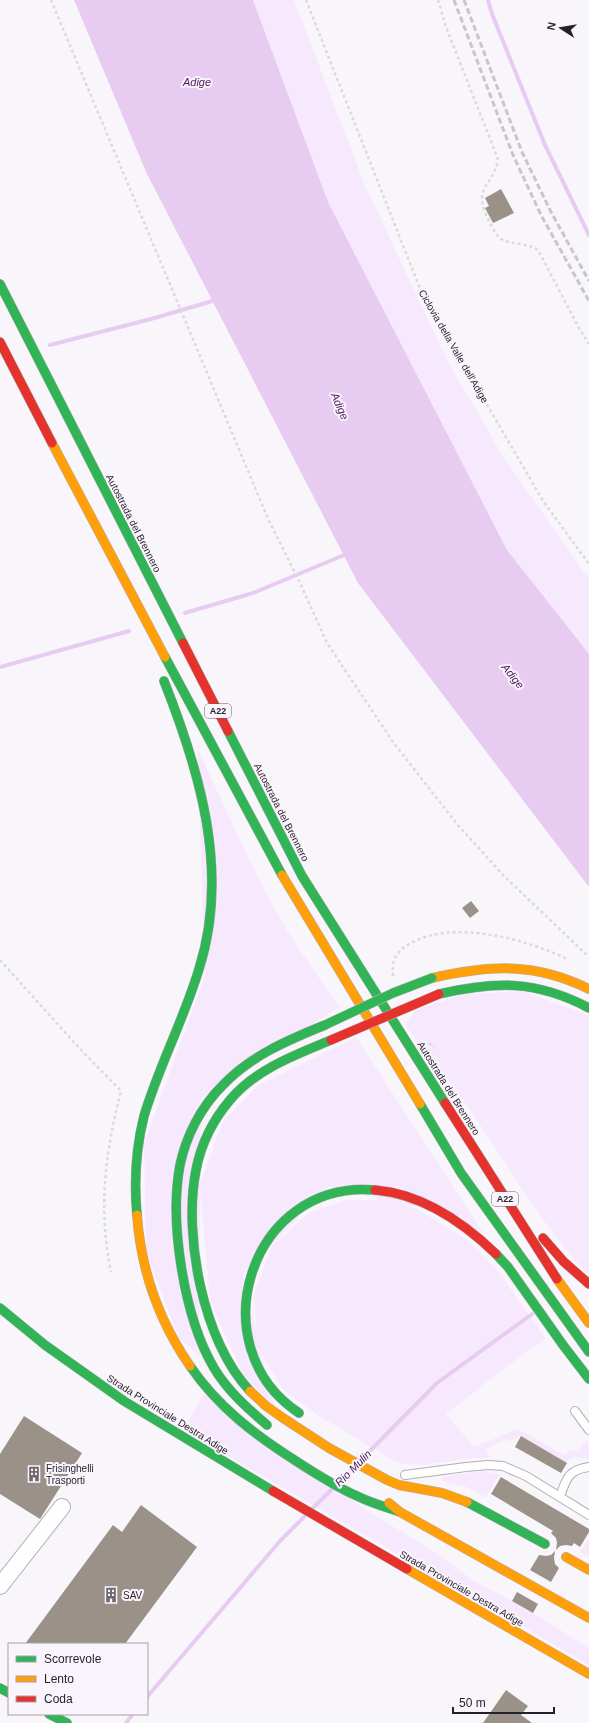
<svg xmlns="http://www.w3.org/2000/svg" width="589" height="1723" viewBox="0 0 589 1723" font-family="Helvetica,sans-serif">
	<rect width="100%" height="100%" fill="#f9f6fb"/>
	<path fill="#f7e9fd" d="M 253,0 L 294,0 L 364,183 L 446,358 L 504,458 L 589,579 L 589,654 L 507,550 L 328,202 Z
		M 197,748 C 224,803 247,860 277,913 C 295,946 319,976 339,1007 L 201,1099 L 199,1356 L 179,1338 L 146,1251 L 144,1144 L 205,975 Z
		M 521,991 L 589,1015 L 589,1275 C 539,1224 503,1156 461,1097 C 444,1073 423,1050 405,1025 L 415,1010 L 461,995 Z
		M 356,1037 L 484,1234 L 459,1216 L 328,1187 L 243,1275 L 274,1407 L 244,1376 L 210,1302 L 200,1185 L 223,1121 L 259,1085 Z
		M 346,1200 L 388,1200 L 419,1210 L 467,1240 L 497,1270 L 546,1339 L 521,1356 L 446,1414 L 474,1447 L 518,1429 L 564,1455 L 570,1451 L 578,1451 L 588,1438 L 589,1459 L 573,1457 L 569,1459 L 567,1463 L 521,1436 L 508,1442 L 506,1439 L 486,1449 L 490,1458 L 474,1458 L 424,1465 L 405,1464 L 396,1462 L 319,1416 L 282,1389 L 257,1345 L 254,1295 L 272,1246 L 309,1213 Z
		M 204,1394 L 366,1510 L 432,1550 L 470,1578 L 533,1613 L 589,1648 L 589,1665 L 183,1430 Z
		M 482,1471 L 500,1474 L 486,1497 L 466,1487 L 442,1481 L 441,1480 L 442,1477 Z
		M 589,1538 L 589,1557 L 580,1552 Z"/>
	<path fill="#e7cbf1" d="M 74,0 L 253,0 L 328,202 L 507,550 L 589,654 L 589,887 L 358,583 L 147,174 Z"/>
	<g fill="none" stroke-linecap="round" stroke-linejoin="round">
		<path stroke="#e7cbf1" stroke-width="4" d="M 488,0 L 492,14 L 545,145 L 589,235
			M 50,345 L 151,319 L 216,300
			M 185,613 L 253,593 L 349,553
			M 0,667 L 129,631
			M 363,1458 L 437,1383 L 532,1314
			M 340,1481 L 352,1469
			M 313,1508 L 331,1490
			M 147,1697 L 280,1541 L 304,1517
			M 126,1723 L 133,1714"/>
	</g>
	<path fill="#9a9289" d="M 501,189 L 514,213 L 493,223 L 485,208 L 489,206 L 485,198 Z
		M 471,901 L 479,911 L 470,918 L 462,908 Z
		M 24,1416 L 82,1453 L 40,1519 L 0,1494 L 0,1454 Z
		M 521,1436 L 567,1463 L 561,1473 L 515,1447 Z
		M 501,1477 L 589,1529 L 589,1532 L 580,1547 L 574,1543 L 572,1546 L 566,1545 L 560,1546 L 556,1550 L 557,1543 L 556,1538 L 551,1533 L 553,1531 L 491,1494 Z
		M 141,1505 L 197,1547 L 125,1644 L 25,1644 L 113,1525 L 122,1532 Z
		M 555,1551 L 554,1558 L 555,1564 L 559,1568 L 551,1582 L 530,1570 L 539,1555 L 546,1556 L 551,1555 Z
		M 517,1592 L 538,1604 L 533,1613 L 512,1601 Z
		M 506,1690 L 528,1706 L 521,1715 L 532,1723 L 483,1723 Z"/>
	<g fill="none" stroke-linecap="round" stroke-linejoin="round">
		<g stroke="#b2aeb4" stroke-width="10">
			<path id="lane" d="M 575,1411 L 589,1430
				M 405,1475 L 466,1467 L 488,1465 L 503,1466 L 526,1476 L 589,1515
				M 560,1497 C 566,1479 568,1470 589,1467"/>
		</g>
		<g stroke="#b2aeb4" stroke-width="18">
			<path id="street" d="M 0,1586 L 62,1507"/>
		</g>
		<g stroke="#b2aeb4" stroke-width="10">
			<path id="fast" d="M 0,284 L 183,643
				M 165,657 L 282,875
				M 228,731 L 302,876 L 445,1103
				M 439,994 C 496,981 536,980 589,1008
				M 420,1104 L 461,1173 L 589,1352
				M 137,1215 C 134,1183 136,1148 144,1116 C 159,1066 184,1019 199,969 C 230,872 200,772 164,681
				M 496,1254 L 508,1267 L 563,1345 L 589,1379
				M 0,1308 L 45,1345 L 124,1401 L 273,1491
				M 190,1366 C 218,1407 255,1435 296,1461 C 316,1474 336,1487 357,1496 C 371,1503 386,1507 400,1512
				M 250,1391 C 203,1342 183,1235 196,1170 C 201,1144 213,1120 230,1100 C 256,1069 295,1055 331,1040
				M 299,1413 C 198,1346 250,1179 375,1190
				M 267,1425 C 247,1408 227,1390 214,1368 C 184,1317 169,1223 180,1165 C 186,1136 201,1107 222,1086 C 250,1056 288,1040 325,1025
				M 467,1502 L 545,1544
				M 0,1688 L 9,1693
				M 49,1714 L 67,1723"/>
		</g>
		<g stroke="#b2aeb4" stroke-width="10">
			<path id="slow" d="M 52,443 L 165,657
				M 282,875 L 420,1104
				M 432,978 C 491,965 534,962 589,989
				M 137,1215 C 141,1270 159,1321 190,1366
				M 557,1279 L 589,1323
				M 250,1391 L 266,1406 L 283,1418 L 329,1448 L 387,1480 L 399,1485 L 442,1493 L 467,1502
				M 389,1503 L 400,1512 L 589,1618
				M 566,1557 L 589,1570
				M 407,1569 L 589,1674"/>
		</g>
		<g stroke="#b2aeb4" stroke-width="10">
			<path id="jam" d="M 0,342 L 52,443
				M 183,643 L 228,731
				M 445,1103 L 557,1279
				M 375,1190 C 422,1194 463,1222 496,1254
				M 543,1238 L 564,1262 L 589,1284
				M 273,1491 L 407,1569"/>
		</g>
		<path stroke="#dad9dc" stroke-width="2.5" stroke-dasharray="3 3" stroke-linecap="butt" d="M 51,0 L 269,521 L 301,585 L 327,643 L 393,742 L 457,824 L 503,875 L 589,957
			M 306,0 L 421,291 L 543,501 L 589,564
			M 438,0 L 446,27 L 498,159 C 493,189 470,185 490,223 C 493,229 497,237 503,240 C 514,245 528,243 538,250 L 579,328 L 589,344
			M 0,960 L 80,1049 L 121,1091 C 105,1153 98,1208 111,1272
			M 393,976 C 391,959 397,950 413,942 C 455,920 526,939 567,959
			M 429,1043 L 434,1048"/>
		<use href="#lane" stroke="#fefefe" stroke-width="8"/>
		<use href="#street" stroke="#fefefe" stroke-width="16"/>
		<use href="#fast" stroke="#30b455" stroke-width="9"/>
		<use href="#slow" stroke="#ff9f0a" stroke-width="9"/>
		<use href="#jam" stroke="#e5322d" stroke-width="9"/>
		<path stroke="#c8c6c9" stroke-width="3" stroke-dasharray="6 3" stroke-linecap="butt" d="M 454,0 L 513,155 L 541,215 L 589,301
			M 464,0 L 522,152 L 550,210 L 589,281"/>
		<g stroke="#c4bcc7" stroke-width="10" stroke-linecap="butt">
			<path id="fast-bridge" d="M 325,1025 L 393,993 L 432,978"/>
		</g>
		<g stroke="#c4bcc7" stroke-width="10" stroke-linecap="butt">
			<path id="jam-bridge" d="M 331,1040 L 439,994"/>
		</g>
		<use href="#fast-bridge" stroke="#30b455" stroke-width="9"/>
		<use href="#jam-bridge" stroke="#e5322d" stroke-width="9"/>
	</g>
	<defs>
		<g id="building-bare" transform="scale(1.2)"><path d="M-4-6H4V6H1V3H-1V6H-4ZM-2.5-4.3h1.7v1.8h-1.7ZM.8-4.3h1.7v1.8H.8ZM-2.5-1h1.7V.8h-1.7ZM.8-1h1.7V.8H.8Z" fill="#6f6a71" stroke="#faf4fd" stroke-width="2.5" paint-order="stroke"/></g>
	</defs>
	<g fill-rule="evenodd">
		<use href="#building-bare" x="34" y="1474"/>
		<use href="#building-bare" x="111" y="1595"/>
	</g>
	<g text-anchor="middle" stroke-width="4" stroke-linejoin="round" paint-order="stroke">
		<g fill="#faf4fd" stroke="#655f67" stroke-width="1">
			<rect x="205" y="704" width="26" height="14" rx="3"/>
			<rect x="492" y="1192" width="26" height="14" rx="3"/>
		</g>
		<g font-size="9" font-weight="bold" fill="#251f27">
			<text x="218" y="714">A22</text>
			<text x="505" y="1202">A22</text>
		</g>
		<g font-size="10" fill="#251f27" stroke="#faf4fd">
			<text transform="translate(454 346) rotate(60)" y="4">Ciclovia della Valle dell'Adige</text>
			<text transform="translate(134 523) rotate(63)" y="4">Autostrada del Brennero</text>
			<text transform="translate(282 812) rotate(63)" y="4">Autostrada del Brennero</text>
			<text transform="translate(449 1088) rotate(58)" y="4">Autostrada del Brennero</text>
			<text transform="translate(168 1414) rotate(32)" y="4">Strada Provinciale Destra Adige</text>
			<text transform="translate(462 1588) rotate(30)" y="4">Strada Provinciale Destra Adige</text>
		</g>
		<g font-size="10" fill="#251f27" stroke="#faf4fd" text-anchor="start">
			<text x="46" y="1472">Frisinghelli<tspan x="46" dy="12">Trasporti</tspan></text>
			<text x="123" y="1599">SAV</text>
		</g>
		<g font-size="11" font-style="italic" fill="#4b1b59" stroke="#faf4fd">
			<text x="197" y="86">Adige</text>
			<text transform="translate(340 406) rotate(66)" y="4">Adige</text>
			<text transform="translate(513 676) rotate(51)" y="4">Adige</text>
			<text transform="translate(353 1468) rotate(-45)" y="4">Rio Mulin</text>
		</g>
	</g>
	<rect x="8" y="1643" width="140" height="72" fill="#faf4fd" stroke="#a59fa7"/>
	<rect x="16" y="1656" width="20" height="6" fill="#30b455" stroke="#a59fa7"/>
	<text x="44" y="1663" font-size="12" fill="#251f27">Scorrevole</text>
	<rect x="16" y="1676" width="20" height="6" fill="#ff9f0a" stroke="#a59fa7"/>
	<text x="44" y="1683" font-size="12" fill="#251f27">Lento</text>
	<rect x="16" y="1696" width="20" height="6" fill="#e5322d" stroke="#a59fa7"/>
	<text x="44" y="1703" font-size="12" fill="#251f27">Coda</text>
	<g transform="translate(561 28) rotate(282)" stroke="#faf4fd" stroke-width="3" paint-order="stroke">
	<path d="M0-3L7 15L0 10L-7 15Z" fill="#251f27"/>
	<text y="-6" font-size="11" font-weight="bold" text-anchor="middle" fill="#251f27">N</text>
	</g>
	<path d="M453 1707v6h101v-6" fill="none" stroke="#251f27" stroke-width="2"/>
	<text x="459" y="1707" font-size="12" fill="#251f27" stroke="#faf4fd" stroke-width="3" paint-order="stroke">50 m</text>
</svg>
